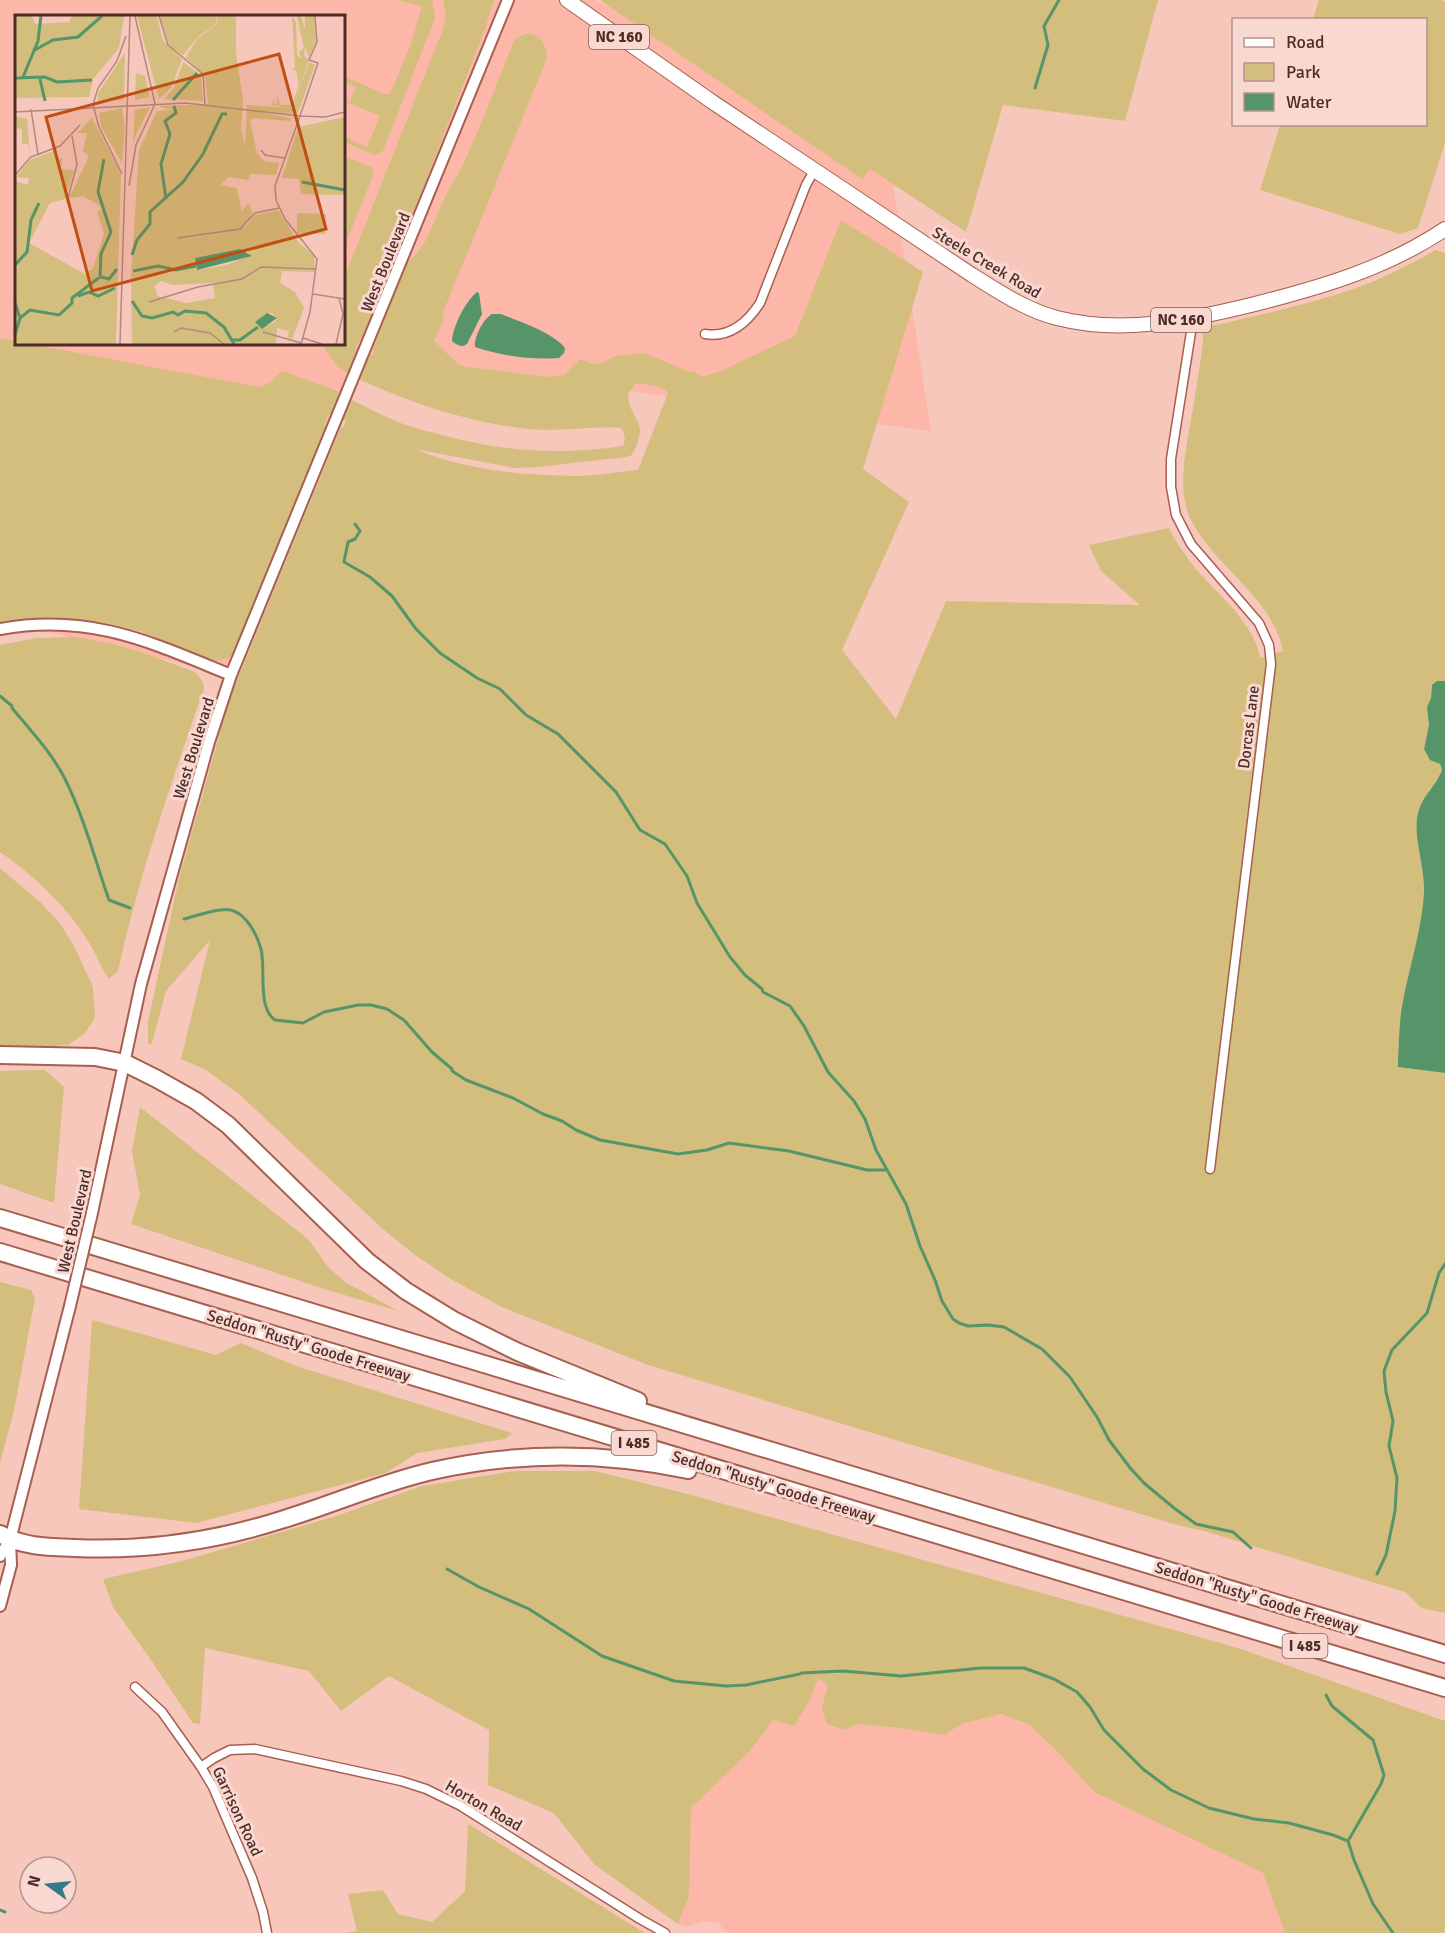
<svg xmlns="http://www.w3.org/2000/svg" width="1445" height="1933" viewBox="0 0 1445 1933" font-family="Signika,sans-serif">
	<rect width="100%" height="100%" fill="#f7c7bc"/>
	<path fill="#fdb7a8" fill-rule="evenodd" d="M 0,0 L 595,0 L 884,126 L 931,431 L 365,356 L 231,675 L 21,626 L 0,630 ZM 16,16 L 344,16 L 344,344 L 16,344 Z
		M 818,1678 L 828,1685 L 822,1707 L 844,1730 L 858,1724 L 900,1728 L 945,1735 L 961,1724 L 1001,1714 L 1028,1724 L 1056,1750 L 1094,1792 L 1263,1873 L 1285,1933 L 728,1933 L 718,1923 L 702,1921 L 687,1927 L 678,1924 L 689,1896 L 691,1808 L 750,1751 L 773,1720 L 811,1698 Z"/>
	<path fill="#d3be7d" fill-rule="evenodd" d="M 397,0 L 432,0 L 435,18 L 383,151 L 375,155 L 344,142 L 344,137 L 367,147 L 380,116 L 344,101 L 350,102 L 356,87 L 344,82 L 344,76 L 384,94 L 390,94 L 411,44 L 422,6 Z
		M 443,0 L 494,0 L 485,29 L 374,313 L 362,340 L 360,340 L 355,348 L 373,355 L 374,350 L 373,349 L 407,262 C 428,248 434,219 445,197 C 449,188 455,181 459,173 C 480,130 496,85 514,41 C 530,25 546,38 547,58 L 444,310 L 442,323 L 434,341 L 458,364 L 466,367 L 549,377 L 564,375 L 580,359 L 592,364 L 602,363 L 615,356 L 644,353 L 688,371 L 695,372 L 702,377 L 721,371 L 795,336 L 841,220 L 923,272 L 863,469 L 909,502 L 842,650 L 896,719 L 946,601 L 1140,605 L 1101,571 L 1089,545 L 1169,528 C 1175,541 1184,553 1192,564 C 1214,592 1255,622 1260,658 L 1283,651 C 1272,596 1214,567 1190,518 C 1176,488 1187,445 1192,414 C 1196,390 1200,366 1203,342 L 1203,328 C 1254,316 1307,305 1356,288 C 1384,278 1411,264 1436,250 L 1445,253 L 1445,681 L 1437,681 L 1432,685 L 1431,698 L 1427,707 L 1429,725 L 1424,749 L 1440,764 L 1442,770 C 1434,789 1421,796 1417,818 C 1414,840 1425,868 1424,892 C 1422,929 1410,964 1403,1001 C 1399,1020 1399,1041 1398,1061 L 1398,1067 L 1445,1073 L 1445,1613 L 1421,1608 L 1405,1592 L 1204,1531 L 1177,1525 L 648,1365 L 502,1307 L 449,1278 L 415,1255 L 384,1230 L 239,1094 L 206,1070 L 181,1059 L 210,940 L 166,991 L 153,1039 L 151,1045 L 148,1044 L 148,1022 L 179,878 L 218,740 L 224,712 L 341,427 L 343,428 L 346,421 L 330,414 L 327,416 L 325,425 L 327,426 L 319,448 L 237,650 L 228,658 L 215,661 L 142,632 L 111,624 L 79,619 L 48,617 L 0,622 L 0,338 L 16,341 L 16,344 L 30,344 L 259,387 L 269,383 L 282,371 L 337,391 L 338,394 C 358,402 376,413 396,421 C 411,428 429,431 445,436 C 509,452 558,455 623,446 C 626,439 625,435 621,428 C 590,426 560,432 529,429 C 478,424 426,408 379,388 C 368,383 356,379 346,372 C 335,365 329,356 323,345 L 344,344 L 344,278 L 443,29 L 446,15 ZM 636,383 L 657,386 L 666,390 L 668,393 L 638,470 C 617,472 595,476 574,476 C 521,475 464,470 415,449 L 515,468 L 538,467 L 626,457 L 632,455 C 651,418 630,424 628,394 Z
		M 600,0 L 1158,0 L 1125,121 L 1003,105 L 966,232 L 870,169 L 862,179 Z
		M 1319,0 L 1440,0 L 1445,2 L 1445,143 L 1418,228 L 1400,234 L 1260,190 L 1280,125 L 1426,124 L 1426,20 L 1313,19 Z
		M 344,156 L 371,167 L 374,173 L 344,248 Z
		M 75,637 L 113,644 L 144,653 L 195,672 L 203,682 L 204,688 C 172,781 139,875 118,971 L 109,979 C 101,969 98,957 91,946 C 69,908 36,877 0,852 L 0,645 L 37,638 Z
		M 0,868 L 40,902 L 59,922 L 73,944 L 93,987 L 95,1018 L 84,1034 L 68,1045 L 35,1047 L 0,1047 Z
		M 45,1070 L 64,1087 L 54,1203 L 0,1184 L 0,1071 Z
		M 140,1107 L 309,1240 L 328,1267 L 345,1282 L 398,1311 L 321,1288 L 131,1224 L 140,1195 L 132,1151 Z
		M 0,1282 L 31,1290 L 35,1298 L 14,1411 L 0,1463 Z
		M 92,1320 L 216,1355 L 241,1343 L 296,1366 L 512,1433 L 505,1439 L 417,1453 L 386,1473 L 196,1523 L 79,1509 Z
		M 515,1471 L 595,1471 L 688,1494 L 1238,1648 L 1445,1721 L 1445,1933 L 1285,1933 L 1263,1873 L 1094,1792 L 1056,1750 L 1028,1724 L 1001,1714 L 961,1724 L 945,1735 L 900,1728 L 858,1724 L 844,1730 L 826,1723 L 822,1707 L 828,1685 L 818,1678 L 811,1698 L 794,1726 L 773,1720 L 750,1751 L 691,1808 L 689,1896 L 678,1924 L 594,1864 L 554,1813 L 488,1785 L 489,1730 L 389,1676 L 341,1711 L 309,1671 L 205,1648 L 200,1724 L 193,1723 L 151,1660 L 113,1607 L 103,1579 L 182,1561 L 333,1517 L 422,1486 Z
		M 468,1824 L 645,1933 L 345,1933 L 357,1931 L 348,1894 L 383,1890 L 398,1914 L 432,1922 L 465,1891 Z"/>
	<path fill="#569569" d="M 477,292 L 479,293 L 482,314 L 467,344 C 462,348 457,345 452,341 C 453,326 465,302 477,292 Z
		M 492,314 L 501,314 C 520,322 552,332 565,348 L 564,353 L 559,358 C 531,360 502,356 475,347 C 474,337 483,319 492,314 Z
		M 1437,681 L 1445,681 L 1445,1073 L 1398,1067 L 1398,1061 C 1399,1041 1399,1020 1403,1001 C 1410,964 1422,929 1424,892 C 1425,868 1414,840 1417,818 C 1421,795 1434,790 1442,770 L 1440,764 L 1430,760 L 1424,749 L 1429,725 L 1427,707 L 1431,698 L 1432,685 Z"/>
	<g fill="none" stroke-linecap="round" stroke-linejoin="round">
		<path stroke="#569569" stroke-width="3" d="M 1035,88 L 1048,45 L 1044,26 L 1059,0
			M 355,524 L 360,531 L 355,539 L 348,542 L 344,562 L 370,577 L 392,596 L 416,629 L 440,653 L 477,678 L 500,689 L 526,715 L 558,734 L 616,792 L 640,830 L 665,844 L 687,876 L 697,903 L 730,957 L 745,975 L 762,989 L 763,992 L 790,1006 L 804,1026 L 828,1072 L 854,1101 L 865,1119 L 876,1150 L 906,1204 L 920,1246 L 935,1280 L 942,1301 L 953,1319 L 959,1323 L 968,1326 L 988,1325 L 1004,1327 L 1042,1349 L 1070,1377 L 1097,1417 L 1109,1440 L 1131,1469 L 1144,1483 L 1174,1508 L 1196,1524 L 1233,1532 L 1251,1548
			M 0,696 L 12,706 L 12,708 C 31,731 52,753 65,779 C 84,817 95,860 109,900 L 130,908
			M 184,919 C 196,916 209,911 221,910 C 231,908 239,912 246,920 C 253,928 258,938 261,949 C 266,969 257,1008 275,1020 L 303,1023 L 324,1012 L 358,1005 L 371,1005 L 387,1009 L 404,1020 L 432,1052 L 452,1069 L 452,1071 L 466,1080 L 513,1098 L 543,1114 L 562,1121 L 576,1130 L 600,1140 L 678,1154 L 707,1150 L 729,1143 L 789,1151 L 867,1170 L 886,1170
			M 447,1569 L 479,1587 L 529,1609 L 602,1656 L 674,1681 L 726,1686 L 746,1685 L 800,1674 L 801,1673 L 843,1671 L 901,1676 L 981,1668 L 1024,1668 L 1054,1679 L 1077,1692 L 1090,1707 L 1104,1730 L 1143,1769 L 1171,1790 L 1209,1808 L 1254,1819 L 1289,1823 L 1333,1835 L 1348,1841
			M 1377,1574 L 1386,1555 L 1395,1511 L 1397,1478 L 1389,1446 L 1393,1421 L 1386,1392 L 1384,1371 L 1392,1350 L 1427,1313 L 1439,1273 L 1445,1264
			M 1326,1695 L 1332,1706 L 1373,1740 L 1384,1775 L 1381,1784 L 1348,1841 L 1354,1860 L 1373,1904 L 1393,1933
			M 0,1910 L 5,1912"/>
		<g stroke="#a65f50" stroke-width="11">
			<path id="minor" d="M 1188,319 L 1191,332 L 1171,459 L 1171,487 L 1176,515 L 1191,544 L 1259,623 L 1269,645 L 1271,664 L 1210,1169
				M 705,334 C 730,338 747,323 760,303 L 806,185 L 814,171
				M 135,1687 L 162,1712 L 201,1767 L 213,1787 L 252,1878 L 263,1912 L 267,1933
				M 201,1767 L 214,1758 L 230,1750 L 255,1749 L 401,1781 L 426,1789 L 461,1806 L 640,1919 L 665,1933"/>
		</g>
		<g stroke="#a65f50" stroke-width="14">
			<path id="tertiary" d="M 0,629 C 91,613 150,642 231,675
				M 92,1213 L 141,984 L 209,742 L 231,675 L 508,0
				M 0,1556 L 10,1540
				M 0,1606 L 11,1565 L 10,1540 L 70,1306"/>
		</g>
		<g stroke="#a65f50" stroke-width="16">
			<path id="primary" d="M 567,0 L 711,101 L 972,275 C 999,292 1026,310 1057,318 C 1123,335 1190,320 1255,304 C 1322,287 1387,268 1445,229"/>
		</g>
		<g stroke="#a65f50" stroke-width="20">
			<path id="motorway" d="M 0,1055 L 95,1057 L 125,1063 L 157,1079 L 196,1101 L 228,1125 L 367,1261 L 406,1291 L 455,1321 L 518,1352 L 638,1401
				M 0,1218 L 1445,1654
				M 0,1252 L 1445,1688
				M 0,1534 C 23,1547 49,1547 75,1548 C 144,1551 215,1541 281,1520 C 331,1505 380,1483 432,1471 C 516,1452 604,1452 688,1470"/>
		</g>
		<use href="#minor" stroke="#fff" stroke-width="8"/>
		<use href="#tertiary" stroke="#fff" stroke-width="10"/>
		<use href="#primary" stroke="#fff" stroke-width="14"/>
		<use href="#motorway" stroke="#fff" stroke-width="16"/>
		<g stroke="#a65f50" stroke-width="14" stroke-linecap="butt">
			<path id="tertiary-bridge" d="M 70,1306 L 92,1213"/>
		</g>
		<use href="#tertiary-bridge" stroke="#fff" stroke-width="10"/>
	</g>
	<g text-anchor="middle" stroke-width="6" stroke-linejoin="round" paint-order="stroke">
		<g fill="#f9d8d1" stroke="#806059" stroke-width="1.5">
			<rect x="589" y="25" width="60" height="24" rx="4.5"/>
			<rect x="1151" y="308" width="60" height="24" rx="4.5"/>
			<rect x="611.5" y="1431" width="45" height="24" rx="4.5"/>
			<rect x="1282.5" y="1634" width="45" height="24" rx="4.5"/>
		</g>
		<g font-size="15" font-weight="bold" fill="#4c2d26">
			<text x="619" y="42">NC 160</text>
			<text x="1181" y="325">NC 160</text>
			<text x="634" y="1448">I 485</text>
			<text x="1305" y="1651">I 485</text>
		</g>
		<g font-size="16" fill="#4c2d26" stroke="#f9d8d1">
			<text transform="translate(385 262) rotate(-68)" y="6">West Boulevard</text>
			<text transform="translate(987 262) rotate(31)" y="6">Steele Creek Road</text>
			<text transform="translate(1248 727) rotate(-83)" y="6">Dorcas Lane</text>
			<text transform="translate(193 748) rotate(-73)" y="6">West Boulevard</text>
			<text transform="translate(74 1221) rotate(-77)" y="6">West Boulevard</text>
			<text transform="translate(309 1345) rotate(17)" y="6">Seddon "Rusty" Goode Freeway</text>
			<text transform="translate(774 1486) rotate(17)" y="6">Seddon "Rusty" Goode Freeway</text>
			<text transform="translate(1257 1597) rotate(17)" y="6">Seddon "Rusty" Goode Freeway</text>
			<text transform="translate(484 1805) rotate(30)" y="6">Horton Road</text>
			<text transform="translate(238 1811) rotate(65)" y="6">Garrison Road</text>
		</g>
	</g>
	<g transform="translate(15 15)">
		<rect width="330" height="330" fill="#f7c7bc"/>
		<path d="M 0,1 L 17,1 L 20,9 L 54,7 L 57,1 L 109,1 L 104,33 L 78,64 L 74,82 L 0,83 ZM 122,1 L 142,1 L 148,26 L 167,44 L 156,73 L 144,84 ZM 144,1 L 202,1 L 202,2 L 200,10 L 183,22 L 168,40 L 155,32 ZM 203,1 L 221,1 L 221,38 L 228,85 L 226,114 L 230,129 L 232,90 L 278,93 L 294,47 L 300,50 L 283,98 L 245,97 L 275,103 L 276,106 L 237,103 L 235,106 L 242,138 L 249,146 L 264,148 L 261,160 L 235,159 L 233,165 L 213,162 L 206,170 L 222,173 L 227,196 L 233,188 L 238,197 L 227,215 L 240,200 L 263,195 L 284,228 L 299,240 L 300,257 L 267,256 L 265,268 L 280,277 L 289,293 L 277,324 L 272,322 L 274,316 L 262,313 L 261,329 L 117,329 L 116,263 L 124,135 L 142,96 L 156,95 L 143,91 L 193,89 L 190,62 L 171,42 L 182,24 L 201,10 ZM 225,234 L 233,237 L 231,242 L 212,250 L 182,255 L 180,243 ZM 146,266 L 158,270 L 198,268 L 200,283 L 171,288 L 143,281 L 139,271 ZM 257,298 L 262,303 L 260,307 L 247,313 L 240,308 L 250,299 ZM 277,1 L 281,7 L 282,41 L 286,43 L 284,37 L 289,33 L 282,1 L 286,1 L 290,15 L 290,1 L 300,1 L 301,26 L 294,28 L 301,27 L 294,43 L 290,32 L 289,41 L 294,44 L 279,90 L 275,93 L 257,90 L 259,80 L 258,88 L 262,89 L 262,80 L 265,90 L 277,90 L 284,70 L 281,55 L 277,55 L 280,52 ZM 110,38 L 109,85 L 83,86 L 83,78 ZM 168,47 L 186,60 L 188,86 L 149,84 L 159,73 ZM 121,58 L 130,61 L 135,82 L 120,85 ZM 135,92 L 120,122 L 118,130 L 120,95 ZM 107,93 L 110,112 L 107,148 L 86,112 L 84,98 ZM 0,101 L 12,104 L 15,139 L 13,129 L 7,129 L 7,114 L 0,113 ZM 330,102 L 330,180 L 286,179 L 284,164 L 267,163 L 283,112 ZM 77,103 L 106,159 L 101,329 L 0,329 L 0,166 L 13,170 L 14,163 L 1,162 L 15,145 L 39,136 L 42,145 L 47,143 L 46,154 L 59,155 L 50,184 L 35,188 L 14,228 L 70,259 L 78,253 L 89,219 L 82,197 L 88,193 L 68,181 L 54,183 L 74,141 L 68,136 L 72,118 L 62,118 ZM 282,198 L 311,199 L 310,219 L 282,218 Z" fill="#d3be7d" fill-rule="evenodd"/>
		<path d="M 225,234 L 237,241 L 182,255 L 180,243 ZM 252,298 L 262,303 L 247,314 L 240,307 Z" fill="#569569"/>
		<path fill="none" stroke="#569569" stroke-width="3" d="M 18,36 L 38,25 L 63,22 L 87,1M 8,62 L 23,26 L 26,1M 0,63 L 30,62 L 42,67 L 77,65M 25,64 L 30,86M 158,85 L 182,58M 287,167 L 330,175M 151,184 L 146,149 L 155,119 L 150,106 L 161,98 L 159,91M 117,240 L 122,225 L 135,209 L 135,197 L 168,167 L 188,139 L 207,99 L 212,99M 0,250 L 12,237 L 16,205 L 24,188M 118,256 L 143,251 L 161,255 L 181,251M 85,262 L 86,239 L 96,217 L 83,177 L 89,144M 86,262 L 94,264 L 102,254M 63,281 L 74,277 L 83,281 L 100,273M 117,286 L 127,301 L 137,303 L 158,297 L 163,300 L 170,296 L 191,298 L 209,312 L 219,329M 0,288 L 5,303 L 0,320M 5,303 L 15,295 L 44,300 L 57,288 L 57,283 L 85,262M 216,325 L 225,325 L 243,312"/>
		<path fill="none" stroke="#b38980" stroke-width="1.5" d="M 144,1 L 153,30 L 188,59 L 190,89M 16,94 L 23,140M 0,97 L 171,88 L 285,101 L 303,48 L 294,45 L 302,27 L 300,1M 246,135 L 250,140 L 269,143M 107,159 L 84,112 L 78,90 L 83,73 L 102,46 L 111,21M 0,160 L 16,142 L 45,131 L 65,110M 114,171 L 121,130 L 140,89 L 120,1M 52,187 L 62,149 L 57,121M 162,223 L 225,214 L 240,198 L 264,193M 298,279 L 330,284M 134,287 L 183,272 L 227,264 L 246,252 L 301,254M 159,317 L 166,313 L 195,318 L 209,329M 248,317 L 286,328M 288,323 L 307,329M 105,329 L 115,1M 286,329 L 295,297 L 302,244 L 270,204 L 261,185 L 260,171 L 285,101 L 310,102 L 330,97M 321,329 L 328,299 L 324,283"/>
		<path fill="#c14e12" fill-opacity="0.15" stroke="#c14e12" stroke-width="3" d="M 264,39 L 311,214 L 77,276 L 31,102 Z"/>
		<rect width="330" height="330" fill="none" stroke="#4c2d26" stroke-width="3"/>
	</g>
	<rect x="1232" y="18" width="195" height="108" fill="#f9d8d1" stroke="#b4948d" stroke-width="1.5"/>
	<rect x="1244" y="38" width="30" height="9" fill="#ffffff" stroke="#b4948d" stroke-width="1.5"/>
	<text x="1286" y="48" font-size="18" fill="#4c2d26">Road</text>
	<rect x="1244" y="63" width="30" height="18" fill="#d3be7d" stroke="#b4948d" stroke-width="1.5"/>
	<text x="1286" y="78" font-size="18" fill="#4c2d26">Park</text>
	<rect x="1244" y="93" width="30" height="18" fill="#569569" stroke="#b4948d" stroke-width="1.5"/>
	<text x="1286" y="108" font-size="18" fill="#4c2d26">Water</text>
	<g transform="translate(48 1885) rotate(285)"><circle r="28" fill="#f9d8d1" stroke="#b4948d" stroke-width="1.5"/>
	<path d="M0-4.5L10 22L0 15L-10 22Z" fill="#347987"/>
	<text y="-9" font-size="16" font-weight="bold" text-anchor="middle" fill="#4c2d26">N</text>
	</g>
</svg>
